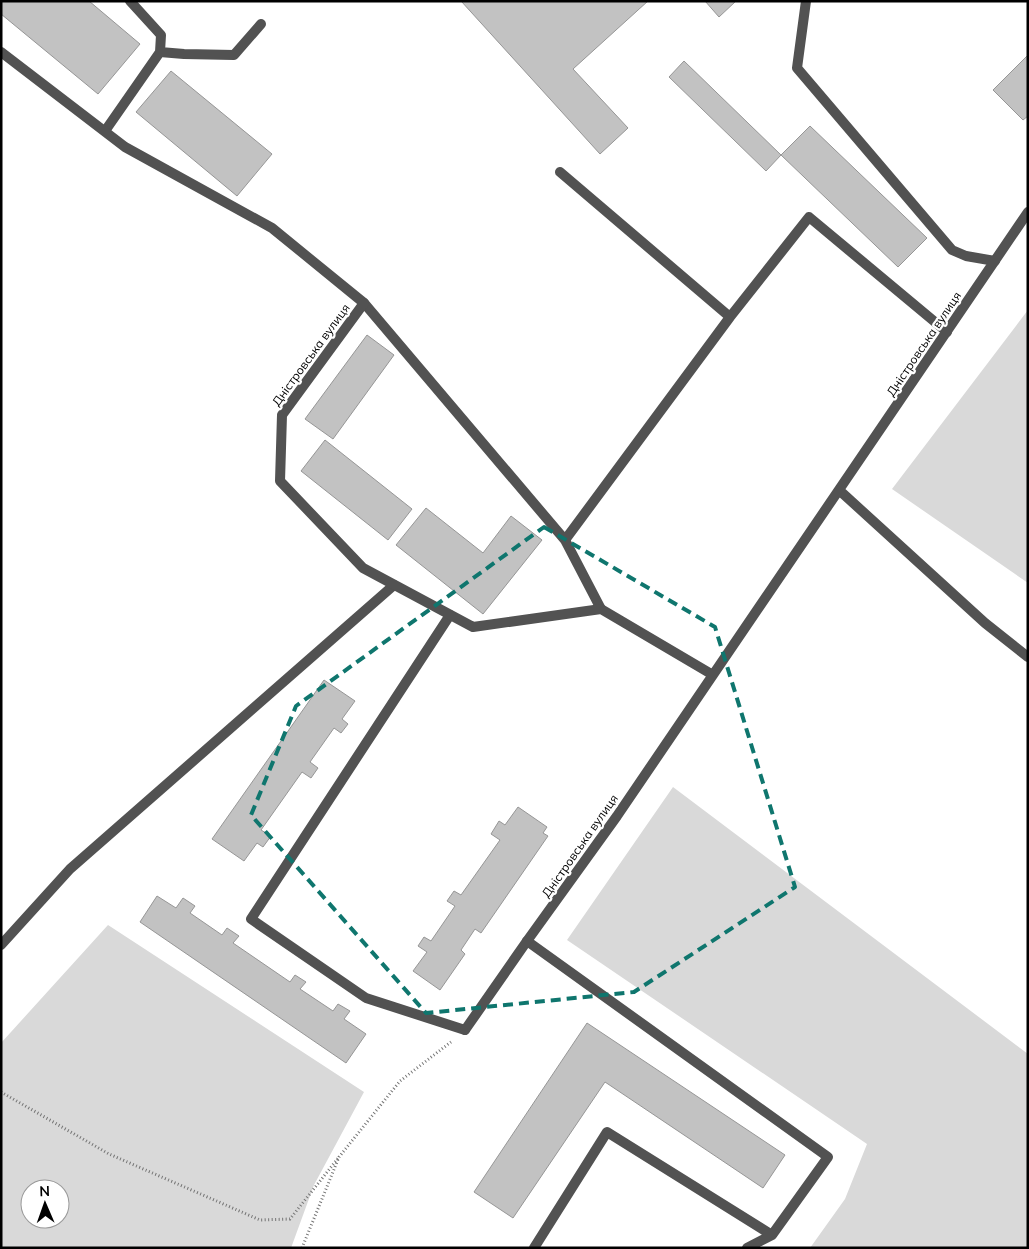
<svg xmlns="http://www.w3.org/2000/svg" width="1029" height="1249" viewBox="0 0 1029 1249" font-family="Mulish,sans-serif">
	<rect width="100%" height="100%" fill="#fff"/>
	<path fill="#d9d9d9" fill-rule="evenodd" d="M 1028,310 L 1028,583 L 892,489 Z
		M 673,787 L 1028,1054 L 1028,1248 L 810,1248 L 845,1199 L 867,1144 L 567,940 Z
		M 108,925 L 364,1092 L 314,1185 L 291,1248 L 1,1248 L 1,1043 ZM 30,1189 L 60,1189 L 60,1219 L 30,1219 Z"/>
	<path fill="#c2c2c2" stroke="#969696" d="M 1,1 L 89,1 L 140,44 L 98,94 L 1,14 Z
		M 461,1 L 648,1 L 573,69 L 628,128 L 600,154 Z
		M 705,1 L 736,1 L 719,17 Z
		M 1028,55 L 1028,116 L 1023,120 L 993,90 Z
		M 684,61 L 781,155 L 766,171 L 669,77 Z
		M 171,71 L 272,154 L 237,196 L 136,112 Z
		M 810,126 L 927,238 L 898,267 L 781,155 Z
		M 367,335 L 394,355 L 333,439 L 305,419 Z
		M 325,440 L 412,509 L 388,540 L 301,471 Z
		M 426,508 L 483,553 L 511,516 L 542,540 L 483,614 L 396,545 Z
		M 324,680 L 355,701 L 342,719 L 348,724 L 341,733 L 334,728 L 310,762 L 318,768 L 311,778 L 302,772 L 261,830 L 271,836 L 263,847 L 257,843 L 244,861 L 212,839 Z
		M 518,807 L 547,827 L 543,833 L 548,836 L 481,933 L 475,929 L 461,950 L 465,954 L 440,990 L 413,971 L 427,952 L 418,946 L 424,937 L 431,941 L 455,906 L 447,901 L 454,891 L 461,895 L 500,840 L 491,834 L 499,821 L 505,825 Z
		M 157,896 L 176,908 L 183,898 L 195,906 L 190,913 L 222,935 L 227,928 L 239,936 L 233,943 L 290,982 L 295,975 L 306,982 L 300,989 L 333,1011 L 338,1004 L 350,1011 L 344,1019 L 366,1034 L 346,1063 L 140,922 Z
		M 587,1023 L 785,1155 L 763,1188 L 605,1082 L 513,1218 L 474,1192 Z"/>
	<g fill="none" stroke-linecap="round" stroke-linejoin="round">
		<path stroke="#747474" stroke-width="3" stroke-dasharray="1 2.5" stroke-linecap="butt" d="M 1,1092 L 109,1154 L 260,1220 L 290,1219 L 339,1157
			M 302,1248 L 339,1157 L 400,1081 L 451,1042"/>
		<path stroke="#525252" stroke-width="10" d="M 806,1 L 797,68 L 952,250 L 966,256 L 995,261
			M 160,52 L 184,54 L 234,55 L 261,24
			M 105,131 L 160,52 L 161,35 L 130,1
			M 560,172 L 730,317
			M 364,303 L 565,540 L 601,609
			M 565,540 L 730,317 L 809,217 L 947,332
			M 450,615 L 251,919 L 366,998 L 465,1030
			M 527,941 L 828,1157 L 772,1235 L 747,1248
			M 1,945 L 70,869 L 394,585
			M 534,1248 L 607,1132 L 772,1235"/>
		<path stroke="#525252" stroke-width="10" d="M 1,52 L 125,147 L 272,228 L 364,303 L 282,415 L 280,481 L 363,568 L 473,627 L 601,609 L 713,675
			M 839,490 L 985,623 L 1028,657
			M 465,1030 L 527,941 L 617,816 L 1028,212"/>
	</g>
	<path fill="none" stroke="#0f766e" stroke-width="4" stroke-dasharray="10 6" stroke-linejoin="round" d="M 544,527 L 715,627 L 795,887 L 634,992 L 426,1013 L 251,815 L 296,706 Z"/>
	<g text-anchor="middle" stroke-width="4.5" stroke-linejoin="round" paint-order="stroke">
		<g font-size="12" fill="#000" stroke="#fff">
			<text transform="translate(924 344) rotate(-56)" y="4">Дністровська вулиця</text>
			<text transform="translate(311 355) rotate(-54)" y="4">Дністровська вулиця</text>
			<text transform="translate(580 846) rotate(-55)" y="4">Дністровська вулиця</text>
		</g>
	</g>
	<rect width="1029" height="1249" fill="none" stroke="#000000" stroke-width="5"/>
	<g transform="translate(45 1204) rotate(358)"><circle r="24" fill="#ffffff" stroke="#999999"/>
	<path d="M0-4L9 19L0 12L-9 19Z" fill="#000000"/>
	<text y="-8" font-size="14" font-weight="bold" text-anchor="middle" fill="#000000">N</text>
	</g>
</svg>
